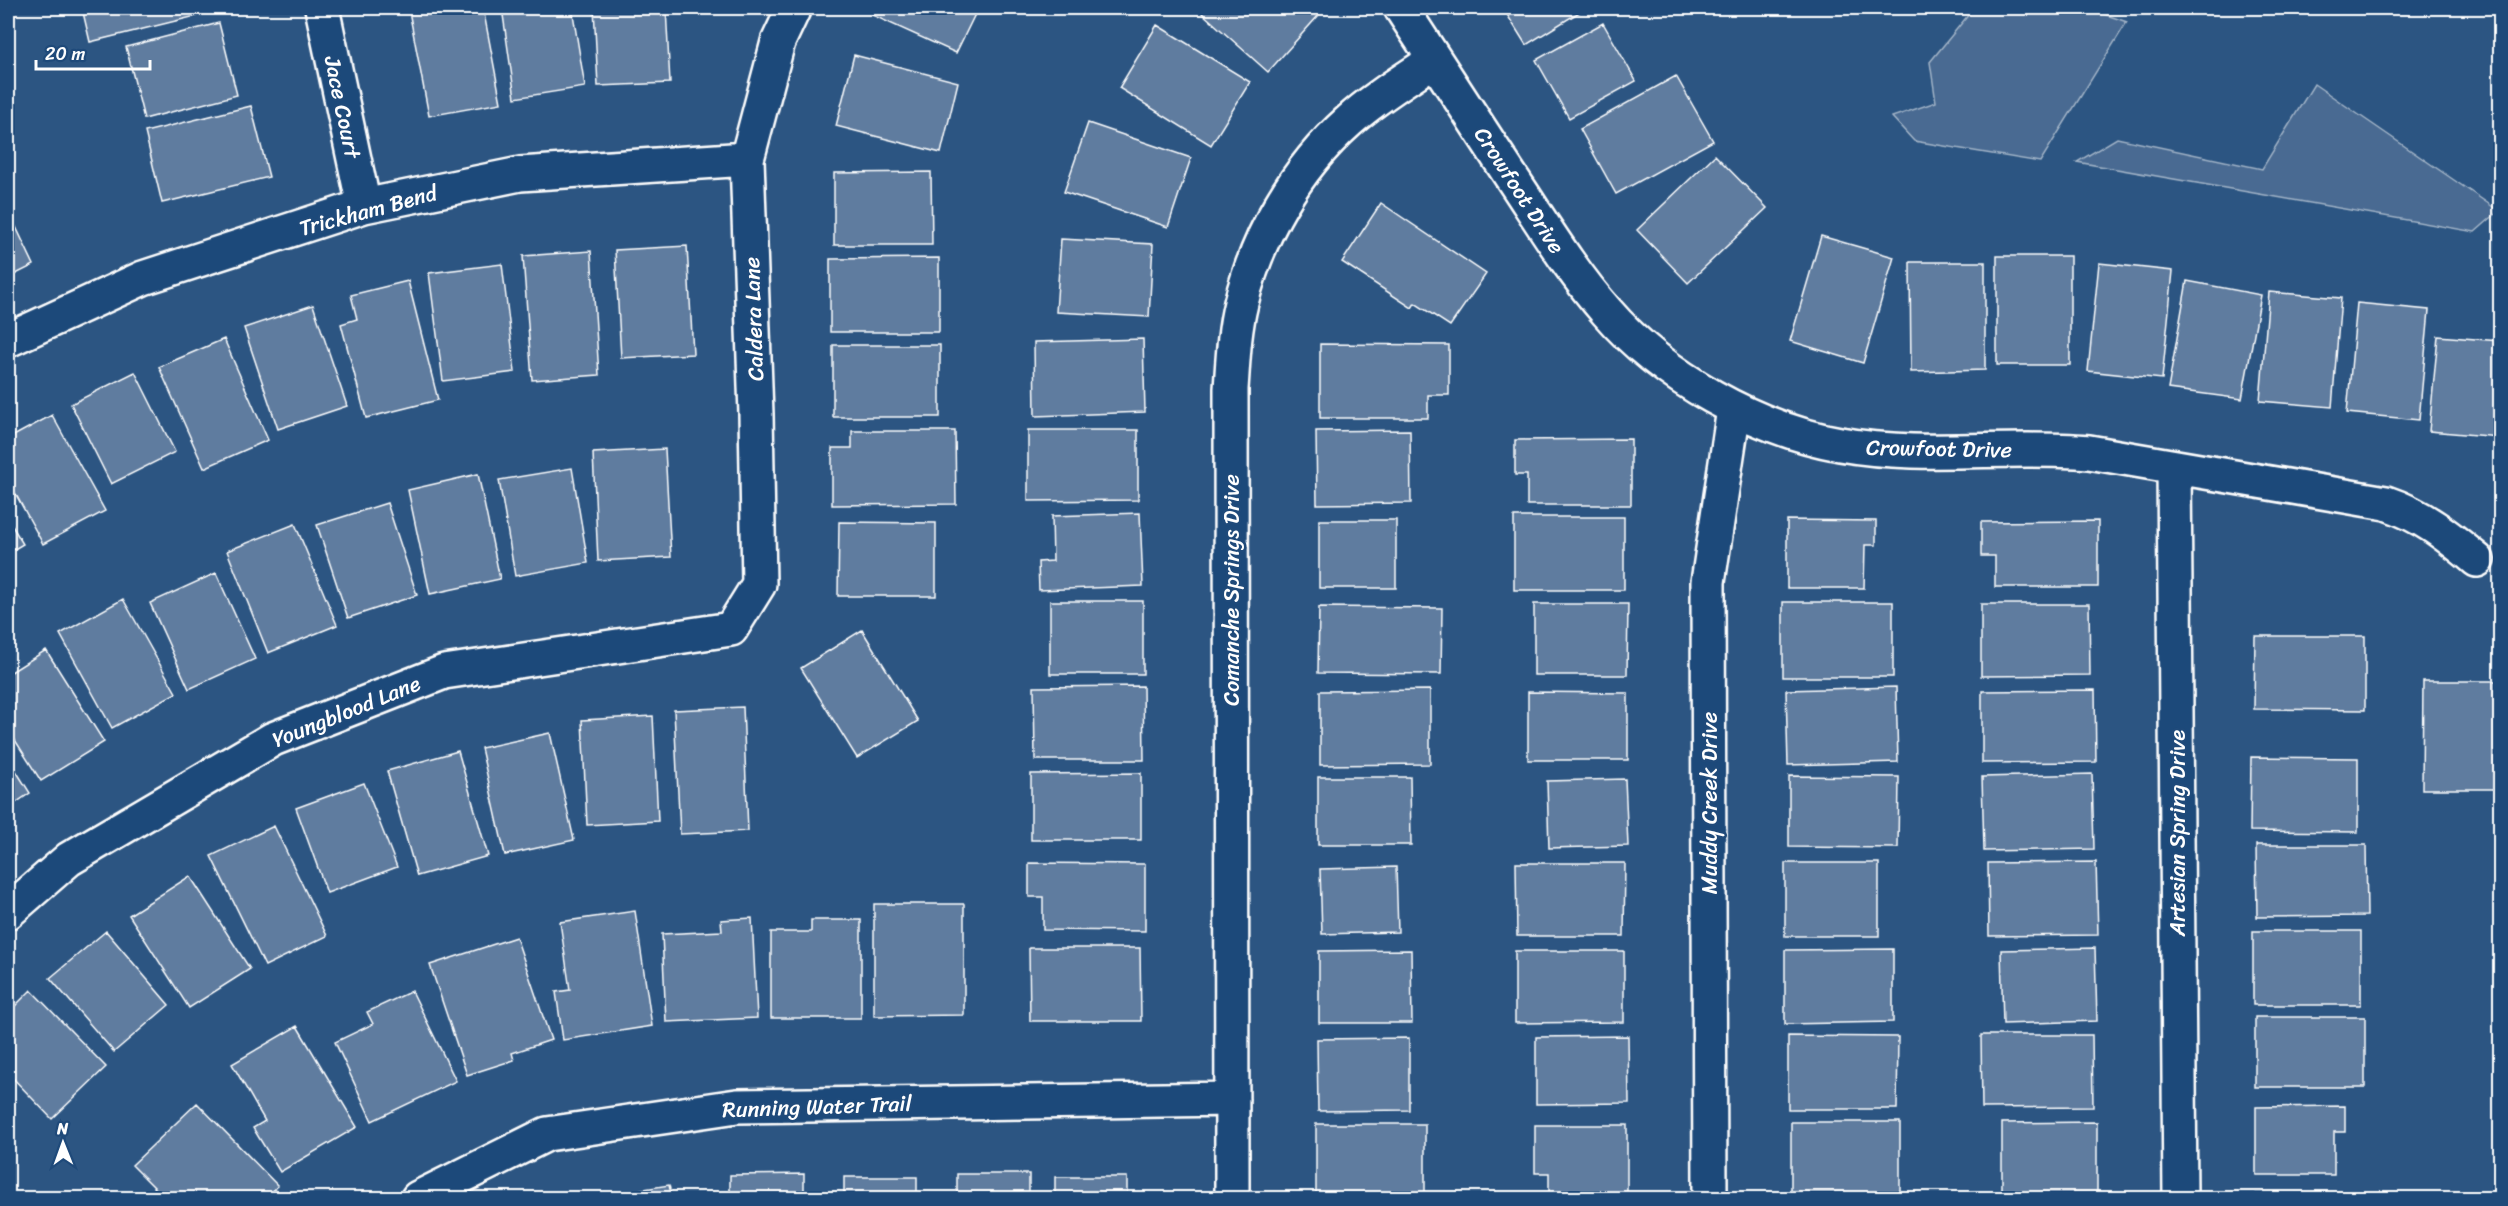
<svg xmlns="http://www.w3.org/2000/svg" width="2508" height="1206" viewBox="0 0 2508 1206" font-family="Sriracha,sans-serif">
	<rect width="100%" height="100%" fill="#2c5582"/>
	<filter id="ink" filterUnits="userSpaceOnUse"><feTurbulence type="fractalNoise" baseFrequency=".0167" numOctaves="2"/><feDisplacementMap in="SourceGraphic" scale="12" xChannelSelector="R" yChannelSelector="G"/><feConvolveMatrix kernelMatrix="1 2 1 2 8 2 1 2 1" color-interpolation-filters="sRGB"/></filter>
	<g filter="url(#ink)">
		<path fill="#486b92" stroke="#a4b5c8" stroke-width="1.5" d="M 1974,8 L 2086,8 L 2127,22 L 2040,162 L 1914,141 L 1892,117 L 1936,102 L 1930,62 Z
			M 2314,84 L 2499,211 L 2475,232 L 2077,162 L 2117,138 L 2262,169 Z"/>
		<path fill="#5e7c9f" stroke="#fff" stroke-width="1.5" d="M 82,8 L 194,8 L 196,16 L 90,42 Z
			M 427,8 L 483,8 L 501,103 L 429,116 L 409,11 Z
			M 502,8 L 572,8 L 585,87 L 515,98 Z
			M 594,8 L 666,8 L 670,83 L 598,86 Z
			M 876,8 L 978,8 L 956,53 L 872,15 Z
			M 1207,8 L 1308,8 L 1318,16 L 1268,72 L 1202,13 Z
			M 1503,8 L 1586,8 L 1526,45 Z
			M 219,23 L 237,95 L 144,119 L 126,47 Z
			M 1603,23 L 1636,81 L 1569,118 L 1536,60 Z
			M 1157,25 L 1250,82 L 1211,145 L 1119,88 Z
			M 854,55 L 958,82 L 941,153 L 836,126 Z
			M 1676,76 L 1713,141 L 1616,194 L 1580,129 Z
			M 251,106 L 269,177 L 162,203 L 145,132 Z
			M 1088,123 L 1191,158 L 1168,227 L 1064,192 Z
			M 1715,155 L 1767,208 L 1688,283 L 1637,230 Z
			M 931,172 L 932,245 L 834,245 L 834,173 Z
			M 1381,203 L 1486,274 L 1450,326 L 1415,303 L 1412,308 L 1342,262 Z
			M 8,210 L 34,265 L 8,278 Z
			M 1821,236 L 1894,257 L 1863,363 L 1790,341 Z
			M 1061,239 L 1153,244 L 1149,317 L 1056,312 Z
			M 687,246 L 693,354 L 621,358 L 615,250 Z
			M 591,251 L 599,375 L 532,380 L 523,256 Z
			M 1997,256 L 2070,256 L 2070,365 L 1997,365 Z
			M 939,258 L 939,332 L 830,332 L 830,259 Z
			M 1910,262 L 1985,262 L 1985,370 L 1911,372 Z
			M 2099,263 L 2173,271 L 2162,379 L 2088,371 Z
			M 502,264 L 515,372 L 443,381 L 429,273 Z
			M 408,281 L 438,400 L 366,418 L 341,324 L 357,319 L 351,295 Z
			M 2187,281 L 2261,295 L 2242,399 L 2168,389 Z
			M 2269,292 L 2341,298 L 2332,407 L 2260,401 Z
			M 2357,303 L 2429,310 L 2419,420 L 2347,413 Z
			M 313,305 L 347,406 L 278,429 L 244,328 Z
			M 2438,336 L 2500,341 L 2500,437 L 2429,431 Z
			M 224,339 L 268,440 L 204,468 L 159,367 Z
			M 1143,339 L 1145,412 L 1035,416 L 1034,342 Z
			M 1320,344 L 1449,345 L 1449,395 L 1428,395 L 1428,418 L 1320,418 Z
			M 833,345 L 940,345 L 940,417 L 833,417 Z
			M 135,372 L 175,452 L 111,484 L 71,404 Z
			M 52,415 L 105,511 L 43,544 L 8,480 L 8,439 Z
			M 1028,430 L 1138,430 L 1138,500 L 1028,501 Z
			M 1410,430 L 1411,503 L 1317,504 L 1316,431 Z
			M 852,431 L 955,431 L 956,504 L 832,505 L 832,448 L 852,448 Z
			M 1631,439 L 1631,505 L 1527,505 L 1527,475 L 1515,475 L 1515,440 Z
			M 665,449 L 671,557 L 598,561 L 593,453 Z
			M 572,468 L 588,563 L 515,576 L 499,480 Z
			M 478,474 L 500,579 L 430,594 L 408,490 Z
			M 387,503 L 417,595 L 348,618 L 317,525 Z
			M 1140,513 L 1143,586 L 1039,590 L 1038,562 L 1053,561 L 1052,516 Z
			M 1514,517 L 1624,517 L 1624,590 L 1514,590 Z
			M 8,519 L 23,544 L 8,553 Z
			M 1319,520 L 1396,520 L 1396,588 L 1319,588 Z
			M 1787,520 L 1876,521 L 1876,545 L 1865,545 L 1864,588 L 1787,588 Z
			M 2098,521 L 2098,587 L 1995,587 L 1995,556 L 1981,556 L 1981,522 Z
			M 839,522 L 936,523 L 936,596 L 838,596 Z
			M 295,524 L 337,625 L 268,653 L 227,551 Z
			M 216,573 L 255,659 L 189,689 L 150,603 Z
			M 123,599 L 176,693 L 112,728 L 60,634 Z
			M 1050,601 L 1143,601 L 1143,674 L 1050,674 Z
			M 1783,602 L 1893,602 L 1893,677 L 1783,677 Z
			M 1534,604 L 1628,604 L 1627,675 L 1534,675 Z
			M 1981,604 L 2089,604 L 2090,675 L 1981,676 Z
			M 1319,607 L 1442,608 L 1441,674 L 1318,673 Z
			M 862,630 L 918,721 L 857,758 L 801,668 Z
			M 2255,636 L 2365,636 L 2365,710 L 2254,709 Z
			M 46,650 L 104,742 L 41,781 L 8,729 L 8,674 Z
			M 2423,681 L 2496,681 L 2496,789 L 2422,789 Z
			M 1143,686 L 1144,760 L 1035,760 L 1034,687 Z
			M 1896,687 L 1898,762 L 1788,765 L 1786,690 Z
			M 1430,690 L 1430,764 L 1320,765 L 1320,691 Z
			M 2095,690 L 2096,762 L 1982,763 L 1982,691 Z
			M 1528,692 L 1628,693 L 1628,760 L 1528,760 Z
			M 743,707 L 748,831 L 680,834 L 674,710 Z
			M 653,716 L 658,821 L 587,825 L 582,720 Z
			M 550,733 L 574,840 L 505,855 L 481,748 Z
			M 458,751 L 488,856 L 417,876 L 387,771 Z
			M 2251,757 L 2358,758 L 2358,832 L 2250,831 Z
			M 8,758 L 30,793 L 8,808 Z
			M 1141,773 L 1141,840 L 1031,840 L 1031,774 Z
			M 2092,774 L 2094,849 L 1984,851 L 1982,777 Z
			M 1789,776 L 1899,777 L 1898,848 L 1789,847 Z
			M 1318,777 L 1410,777 L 1411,845 L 1318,845 Z
			M 1625,779 L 1628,846 L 1549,848 L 1547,781 Z
			M 364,783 L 397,867 L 327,893 L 296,808 Z
			M 274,826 L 327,936 L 265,966 L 211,856 Z
			M 2256,845 L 2366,845 L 2367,916 L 2257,917 Z
			M 2096,862 L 2098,935 L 1989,936 L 1988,863 Z
			M 1029,863 L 1145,864 L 1145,931 L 1043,930 L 1043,897 L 1029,897 Z
			M 1516,863 L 1625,863 L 1624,936 L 1517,936 Z
			M 1785,863 L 1879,863 L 1879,936 L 1785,936 Z
			M 1396,867 L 1398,932 L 1322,934 L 1320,869 Z
			M 190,876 L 250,969 L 189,1008 L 129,915 Z
			M 874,904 L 964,904 L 964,1015 L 874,1016 Z
			M 635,911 L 652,1026 L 563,1040 L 556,992 L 570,990 L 560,922 Z
			M 752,918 L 757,1018 L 666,1022 L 662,934 L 722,931 L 721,920 Z
			M 811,920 L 861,920 L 861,1018 L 771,1018 L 771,932 L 811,932 Z
			M 106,931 L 169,1005 L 114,1052 L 50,978 Z
			M 2253,931 L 2361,931 L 2361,1005 L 2253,1005 Z
			M 516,937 L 551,1040 L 512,1053 L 514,1060 L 467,1075 L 430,965 Z
			M 1029,948 L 1140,948 L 1141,1021 L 1030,1021 Z
			M 2095,948 L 2097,1021 L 2003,1024 L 2001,950 Z
			M 1893,949 L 1893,1022 L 1785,1024 L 1785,950 Z
			M 1411,950 L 1412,1023 L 1319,1023 L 1319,951 Z
			M 1515,951 L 1624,951 L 1624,1022 L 1515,1023 Z
			M 31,990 L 106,1067 L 52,1119 L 8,1073 L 8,1013 Z
			M 412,991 L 456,1081 L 372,1121 L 335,1042 L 373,1024 L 367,1012 Z
			M 2255,1017 L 2365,1017 L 2365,1087 L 2255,1087 Z
			M 297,1026 L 357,1127 L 280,1172 L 253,1128 L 265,1121 L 232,1064 Z
			M 1981,1035 L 2092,1035 L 2093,1107 L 1982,1108 Z
			M 1628,1036 L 1629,1103 L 1536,1104 L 1536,1037 Z
			M 1788,1036 L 1898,1037 L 1897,1109 L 1788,1109 Z
			M 1409,1038 L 1409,1110 L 1318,1111 L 1317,1039 Z
			M 197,1103 L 278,1186 L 265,1198 L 165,1198 L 132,1165 Z
			M 2345,1106 L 2345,1132 L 2334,1132 L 2334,1175 L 2256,1175 L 2256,1107 Z
			M 1791,1122 L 1900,1122 L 1900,1194 L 1791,1194 Z
			M 2097,1122 L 2097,1196 L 2002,1196 L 2002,1123 Z
			M 1316,1124 L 1425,1124 L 1425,1196 L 1316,1196 Z
			M 1535,1125 L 1627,1125 L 1627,1194 L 1549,1193 L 1549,1173 L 1535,1173 Z
			M 804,1174 L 804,1198 L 730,1198 L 730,1175 Z
			M 957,1174 L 1029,1174 L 1029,1198 L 957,1198 Z
			M 844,1177 L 917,1177 L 917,1198 L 844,1198 Z
			M 1055,1177 L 1127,1177 L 1127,1198 L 1055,1198 Z
			M 669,1185 L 672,1198 L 600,1198 L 600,1196 Z
			M 2325,1193 L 2325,1198 L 2256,1198 L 2256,1194 Z"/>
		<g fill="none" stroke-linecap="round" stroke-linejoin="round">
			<g stroke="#fff" stroke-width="38">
				<path id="minor" d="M 322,8 L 364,206
					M 1401,8 C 1437,63 1473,119 1510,175 C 1541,221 1570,270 1607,312 C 1663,377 1756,429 1840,444 C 1923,459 2006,445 2089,452 L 2386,503 C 2422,515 2448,536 2477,560
					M 8,340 L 143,278 L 364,206 L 520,174 L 747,159
					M 2174,467 L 2180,1198
					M 8,912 L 69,859 L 273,739 L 444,672 L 731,629 L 759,584 L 756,414 L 747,159 L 778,42 L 794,8
					M 418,1198 L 547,1134 L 737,1106 L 1232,1099
					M 1232,1198 L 1231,389 C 1233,360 1234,331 1241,303 C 1258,234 1296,168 1349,121 C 1374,98 1406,79 1434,60
					M 1710,1198 L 1708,582 L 1734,409"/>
			</g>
			<use href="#minor" stroke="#1f4a7a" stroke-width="33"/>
		</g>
	</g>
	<g text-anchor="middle" stroke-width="5" stroke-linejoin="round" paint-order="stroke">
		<g font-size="22" fill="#fff" stroke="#1f4a7a">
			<text transform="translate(343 107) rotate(78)" y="8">Jace Court</text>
			<text transform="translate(1520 190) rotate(57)" y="8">Crowfoot Drive</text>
			<text transform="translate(368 210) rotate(-15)" y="8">Trickham Bend</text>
			<text transform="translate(753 319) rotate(-92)" y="8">Caldera Lane</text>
			<text transform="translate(1939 448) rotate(1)" y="8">Crowfoot Drive</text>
			<text transform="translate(1231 590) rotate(-90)" y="8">Comanche Springs Drive</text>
			<text transform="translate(346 711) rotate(-22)" y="8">Youngblood Lane</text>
			<text transform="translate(1709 803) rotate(-90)" y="8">Muddy Creek Drive</text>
			<text transform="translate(2177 833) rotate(-90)" y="8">Artesian Spring Drive</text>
			<text transform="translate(817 1106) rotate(-2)" y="8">Running Water Trail</text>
		</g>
	</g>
	<rect width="2508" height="1206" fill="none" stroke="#1f4a7a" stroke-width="30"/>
	<rect x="15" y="15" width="2478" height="1176" fill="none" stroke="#fff" stroke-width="2" filter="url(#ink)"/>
	<g transform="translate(63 1143) rotate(359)" stroke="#1f4a7a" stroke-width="4.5" paint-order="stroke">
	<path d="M0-4.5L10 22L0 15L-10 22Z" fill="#ffffff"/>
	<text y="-9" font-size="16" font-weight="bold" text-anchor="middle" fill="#ffffff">N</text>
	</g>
	<path d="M36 60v9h114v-9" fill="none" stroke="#ffffff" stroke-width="3"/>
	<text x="45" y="60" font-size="18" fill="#ffffff" stroke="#1f4a7a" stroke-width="4.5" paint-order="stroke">20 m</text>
</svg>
